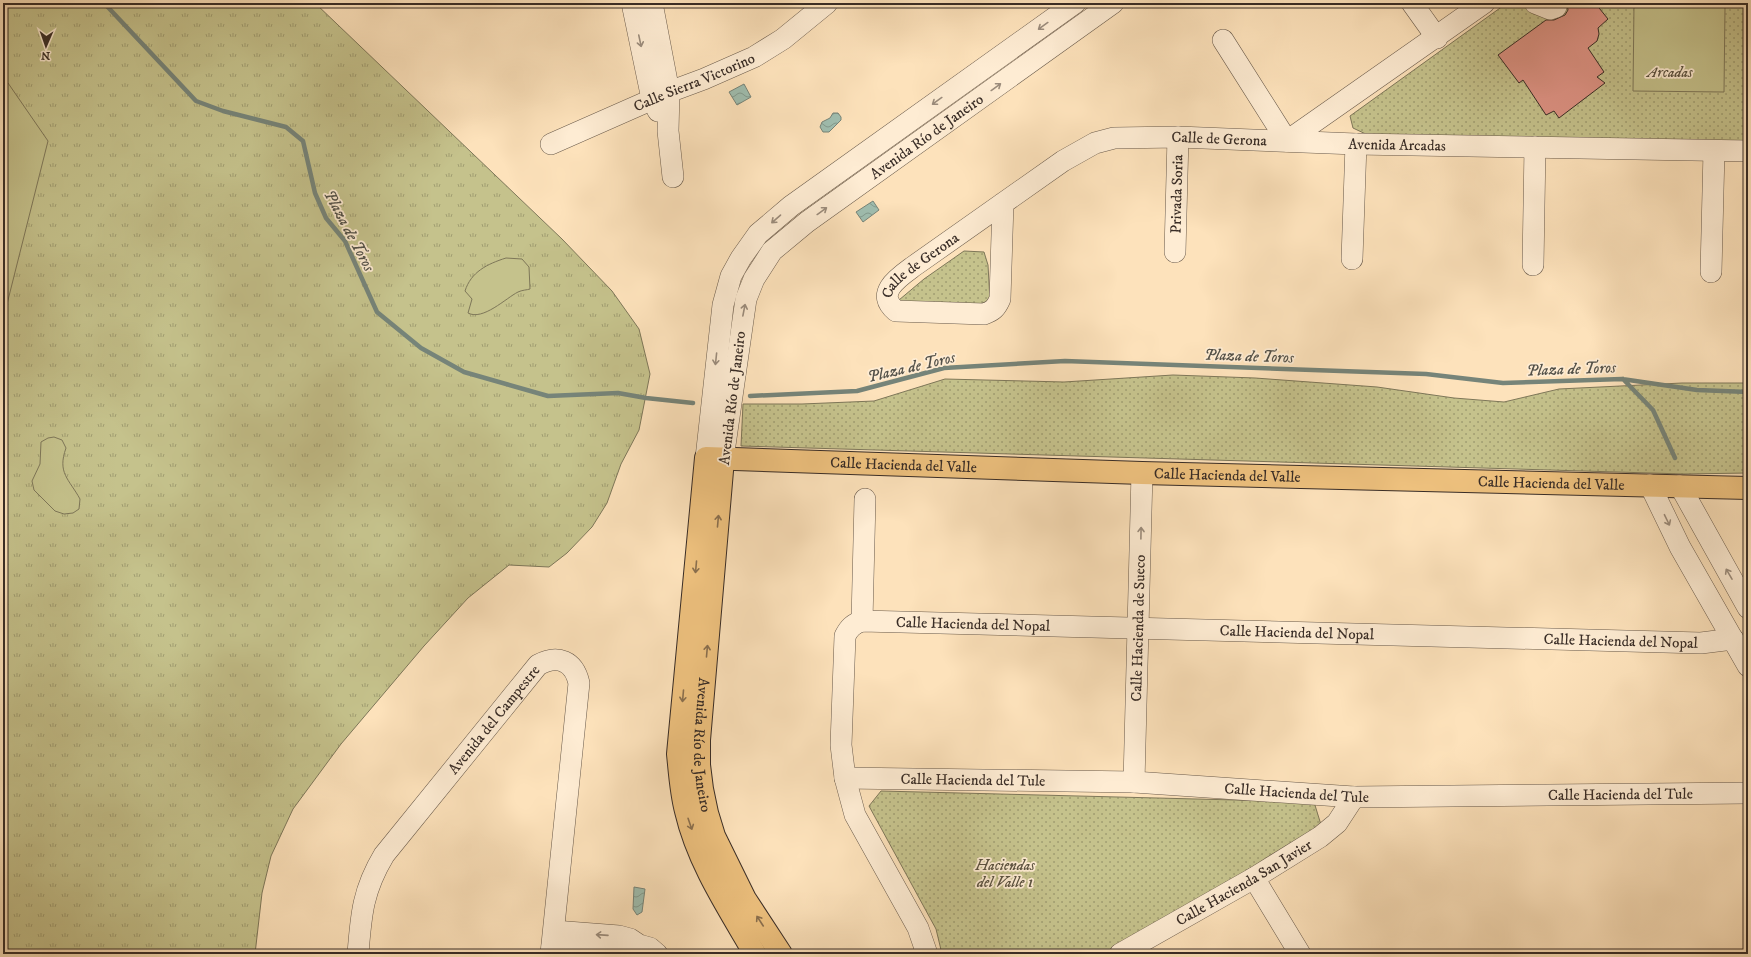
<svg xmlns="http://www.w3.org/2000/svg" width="1751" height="957" viewBox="0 0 1751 957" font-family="'IM FELL DW Pica',serif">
	<defs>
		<pattern id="grass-tufts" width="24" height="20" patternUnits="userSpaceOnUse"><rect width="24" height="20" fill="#c5c28c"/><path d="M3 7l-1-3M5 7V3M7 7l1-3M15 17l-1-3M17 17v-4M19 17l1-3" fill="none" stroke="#a19e72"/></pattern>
		<pattern id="park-dots" width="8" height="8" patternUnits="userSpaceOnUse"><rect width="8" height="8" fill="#c5c28c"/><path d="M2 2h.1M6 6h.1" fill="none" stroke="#a19e72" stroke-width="1.8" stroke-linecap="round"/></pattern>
		<pattern id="water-waves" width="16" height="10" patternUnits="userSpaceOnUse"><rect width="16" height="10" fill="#9fbeb0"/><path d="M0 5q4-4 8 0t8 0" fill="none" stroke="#839b8f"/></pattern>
	</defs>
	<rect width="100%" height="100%" fill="#fde2bb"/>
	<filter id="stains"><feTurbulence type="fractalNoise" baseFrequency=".005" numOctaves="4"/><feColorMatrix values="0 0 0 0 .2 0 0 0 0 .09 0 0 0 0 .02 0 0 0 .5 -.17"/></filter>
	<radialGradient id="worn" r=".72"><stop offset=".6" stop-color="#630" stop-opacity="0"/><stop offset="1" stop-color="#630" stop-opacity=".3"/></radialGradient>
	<path fill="url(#grass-tufts)" stroke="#7e7759" d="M 3,3 L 315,3 L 562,239 L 612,291 L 639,329 L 650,374 L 639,430 L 621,464 L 607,503 L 592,527 L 567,553 L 549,567 L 509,565 L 468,598 L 424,646 L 341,744 L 293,809 L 271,856 L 262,893 L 255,954 L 3,954 Z"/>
	<path fill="url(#park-dots)" stroke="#7e7759" d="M 1507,3 L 1748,3 L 1748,142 L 1370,136 L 1353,128 L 1350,116 Z
		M 964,251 L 984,252 L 988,265 L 990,301 L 975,316 L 915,319 L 899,300 L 924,279 Z
		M 1173,375 L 1255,378 L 1377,387 L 1454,398 L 1504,402 L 1559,389 L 1682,383 L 1748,383 L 1748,473 L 1684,474 L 741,446 L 743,404 L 802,404 L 874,401 L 945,379 L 1064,382 Z
		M 881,791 L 1314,802 L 1322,828 L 1105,954 L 942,954 L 936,929 L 869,806 Z"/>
	<path fill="#c5c28c" stroke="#7e7759" d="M 1634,5 L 1725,7 L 1724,92 L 1633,91 Z
		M 3,79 L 8,83 L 48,141 L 3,320 Z
		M 506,258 L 522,259 L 529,267 L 530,289 C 527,290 522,290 518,292 C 506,298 483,321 468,313 L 472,299 L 465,291 C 471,272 487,264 506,258 Z
		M 54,437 L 62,440 L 66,448 C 57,473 69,479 80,499 L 79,509 L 73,513 L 64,514 L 55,511 L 34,490 L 32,481 L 40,464 L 41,442 L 48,438 Z"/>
	<path fill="url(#water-waves)" stroke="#768479" d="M 744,84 L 751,97 L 737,105 L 729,92 Z
		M 833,113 L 838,113 L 841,117 L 841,120 L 829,132 L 823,132 L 820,127 L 822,122 L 830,118 Z
		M 873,201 L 879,210 L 863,222 L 856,212 Z
		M 634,887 L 645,889 L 642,912 L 637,915 L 633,909 Z"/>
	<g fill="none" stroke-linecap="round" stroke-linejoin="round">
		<path stroke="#768479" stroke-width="4.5" d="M 104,3 L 196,101 L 223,111 L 286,127 L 303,141 L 315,193 L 326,218 L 345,241 L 377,312 L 421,348 L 464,372 L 548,396 L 618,393 L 646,398 L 693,403
			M 1623,379 L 1653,410 L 1675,458
			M 750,396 L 857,391 L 944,368 L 1065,361 L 1426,374 L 1503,383 L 1622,379 L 1697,390 L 1748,392"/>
	</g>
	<path fill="#de9385" stroke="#382c26" d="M 1567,3 L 1595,3 L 1608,19 L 1598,28 L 1599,34 L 1597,41 L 1588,48 L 1604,72 L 1597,77 L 1605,83 L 1559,118 L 1554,111 L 1546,115 L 1523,80 L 1519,83 L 1498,55 L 1546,20 L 1554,20 L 1565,15 L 1568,10 Z"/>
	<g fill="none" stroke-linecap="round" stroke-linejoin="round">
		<g stroke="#695a4b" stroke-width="22">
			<g id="minor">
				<path d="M 632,3 L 652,99 L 658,111"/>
				<path d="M 652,3 L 669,92 L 668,131 L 673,177"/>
				<path d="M 1412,3 L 1437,38"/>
				<path d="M 1535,3 L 1550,9 L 1556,7"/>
				<path d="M 1223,40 L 1287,141"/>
				<path d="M 1287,141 L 1484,3"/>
				<path id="s1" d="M 551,144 L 669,92 L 704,79 L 754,57 L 783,39 L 827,3"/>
				<path id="s2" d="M 1003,203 L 1000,299 C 996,308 993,311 984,314 L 896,311 C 874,293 899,277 914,266 L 1063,161 L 1095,143 L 1114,138 L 1178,137 L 1356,144 L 1748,151"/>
				<path id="s3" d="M 1175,252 L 1178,137"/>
				<path d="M 1352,259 L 1356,144"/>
				<path d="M 1533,265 L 1535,147"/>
				<path d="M 1711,272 L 1714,151"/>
				<path d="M 706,458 L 723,305 L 731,276 L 741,258 L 758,234 L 791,206 L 1075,3"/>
				<path id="s4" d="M 723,459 L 746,299 L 754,279 L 772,251 L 807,222 L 1113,3"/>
				<path d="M 1650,485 L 1680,547 L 1748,666"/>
				<path d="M 1680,486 L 1748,608"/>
				<path d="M 862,621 L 865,499"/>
				<path id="s5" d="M 845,778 L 1134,782 L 1354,797 L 1748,793"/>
				<path id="s6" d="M 1134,782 L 1142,473"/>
				<path d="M 1254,878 L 1300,954"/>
				<path d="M 554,931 L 619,936 L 630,939 L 639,945 L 650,948 L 657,954"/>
				<path d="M 552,947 L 621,949"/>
				<path id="s7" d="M 358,954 C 361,914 363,890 384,855 L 538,665 C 558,654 574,661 579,683 L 551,954"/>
				<path id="s8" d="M 927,954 L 918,928 L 855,815 L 845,778 L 841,745 L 845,636 C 849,628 853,624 862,621 L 1701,643 L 1733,639"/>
				<path id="s9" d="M 1120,954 L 1254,878 L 1320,837 L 1337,823 L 1354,797"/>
			</g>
		</g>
		<g stroke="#382c26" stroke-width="24">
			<g id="major">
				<path id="s10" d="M 723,459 L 699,740 L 699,765 L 702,789 L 707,813 L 714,836 L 745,899 L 781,954"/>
				<path id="s11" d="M 755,954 C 729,909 698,863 686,811 C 681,792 680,773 678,754 L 706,458 L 1142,473 L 1748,488"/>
			</g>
		</g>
		<use href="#minor" stroke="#feecd3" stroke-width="21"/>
		<use href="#major" stroke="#eec17e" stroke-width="22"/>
	</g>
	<defs><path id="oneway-shaft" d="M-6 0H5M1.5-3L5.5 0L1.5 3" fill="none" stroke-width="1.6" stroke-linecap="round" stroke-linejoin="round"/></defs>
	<g stroke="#9b8c7c">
		<use href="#oneway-shaft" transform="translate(1043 26) rotate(144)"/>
		<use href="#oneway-shaft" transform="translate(640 41) rotate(78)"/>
		<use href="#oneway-shaft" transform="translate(996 87) rotate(-36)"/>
		<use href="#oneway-shaft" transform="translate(937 101) rotate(144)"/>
		<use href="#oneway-shaft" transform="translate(822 211) rotate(-36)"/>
		<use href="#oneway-shaft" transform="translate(776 219) rotate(139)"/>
		<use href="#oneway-shaft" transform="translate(744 310) rotate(-79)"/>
		<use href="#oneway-shaft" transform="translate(716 359) rotate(96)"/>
		<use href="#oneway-shaft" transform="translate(1667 520) rotate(64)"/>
		<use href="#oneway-shaft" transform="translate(1141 533) rotate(-89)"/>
		<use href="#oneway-shaft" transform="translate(1729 574) rotate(-120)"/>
		<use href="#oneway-shaft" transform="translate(602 935) rotate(-176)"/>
	</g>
	<g stroke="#8a6f4e">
		<use href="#oneway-shaft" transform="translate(718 521) rotate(-85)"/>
		<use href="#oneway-shaft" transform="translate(696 567) rotate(95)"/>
		<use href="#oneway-shaft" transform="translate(707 651) rotate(-85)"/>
		<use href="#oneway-shaft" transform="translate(683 696) rotate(95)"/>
		<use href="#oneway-shaft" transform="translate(690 824) rotate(71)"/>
		<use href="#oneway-shaft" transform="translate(760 921) rotate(-123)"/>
	</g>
	<g text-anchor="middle" stroke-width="3.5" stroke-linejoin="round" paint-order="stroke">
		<g font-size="15" font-style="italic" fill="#5b5240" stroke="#feecd3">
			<text x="1670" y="77">Arcadas</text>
			<text x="1005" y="870">Haciendas<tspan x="1005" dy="17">del Valle 1</tspan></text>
		</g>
		<g font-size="15" fill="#382c26" stroke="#feecd3">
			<text dy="5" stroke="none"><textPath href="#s1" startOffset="156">Calle Sierra Victorino</textPath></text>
			<text dy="5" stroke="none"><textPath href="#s4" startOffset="409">Avenida Río de Janeiro</textPath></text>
			<text dy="5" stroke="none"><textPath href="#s2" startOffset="610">Calle de Gerona</textPath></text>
			<text dy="5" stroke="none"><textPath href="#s2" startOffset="788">Avenida Arcadas</textPath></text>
			<text dy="5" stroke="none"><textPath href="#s3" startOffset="58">Privada Soria</textPath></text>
			<text dy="5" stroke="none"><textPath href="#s2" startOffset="271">Calle de Gerona</textPath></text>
			<text transform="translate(732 398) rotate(-83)" y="5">Avenida Río de Janeiro</text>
			<text dy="5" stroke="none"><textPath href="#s11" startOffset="712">Calle Hacienda del Valle</textPath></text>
			<text dy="5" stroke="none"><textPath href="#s11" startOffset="1036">Calle Hacienda del Valle</textPath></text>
			<text dy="5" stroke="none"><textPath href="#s11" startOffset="1360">Calle Hacienda del Valle</textPath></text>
			<text dy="5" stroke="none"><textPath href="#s8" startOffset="472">Calle Hacienda del Nopal</textPath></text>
			<text dy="5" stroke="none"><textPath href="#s6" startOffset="154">Calle Hacienda de Sueco</textPath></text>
			<text dy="5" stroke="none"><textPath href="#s8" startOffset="796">Calle Hacienda del Nopal</textPath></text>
			<text dy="5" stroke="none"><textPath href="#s8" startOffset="1120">Calle Hacienda del Nopal</textPath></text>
			<text dy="5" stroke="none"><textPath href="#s7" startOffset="278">Avenida del Campestre</textPath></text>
			<text dy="5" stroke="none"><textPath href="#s10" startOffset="287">Avenida Río de Janeiro</textPath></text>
			<text dy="5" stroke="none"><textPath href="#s5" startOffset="128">Calle Hacienda del Tule</textPath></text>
			<text dy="5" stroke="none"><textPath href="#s5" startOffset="452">Calle Hacienda del Tule</textPath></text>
			<text dy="5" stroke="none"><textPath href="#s5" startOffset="776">Calle Hacienda del Tule</textPath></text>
			<text dy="5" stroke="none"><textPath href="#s9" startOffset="143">Calle Hacienda San Javier</textPath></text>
		</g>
		<g font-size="16" font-style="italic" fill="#525048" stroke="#feecd3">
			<text transform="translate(350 230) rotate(62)" y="6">Plaza de Toros</text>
			<text transform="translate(1249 355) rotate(2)" y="6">Plaza de Toros</text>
			<text transform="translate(911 366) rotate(-13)" y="6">Plaza de Toros</text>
			<text transform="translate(1571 368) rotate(-2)" y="6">Plaza de Toros</text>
		</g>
	</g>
	<rect width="1751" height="957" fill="none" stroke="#fde2bb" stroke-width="16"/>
	<rect x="4" y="4" width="1743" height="949" fill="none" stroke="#382c26" stroke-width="2"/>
	<rect x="8" y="8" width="1735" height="941" fill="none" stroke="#382c26"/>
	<g transform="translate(46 46) rotate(182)" stroke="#feecd3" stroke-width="3" paint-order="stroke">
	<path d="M0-3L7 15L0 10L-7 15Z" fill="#382c26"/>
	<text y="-6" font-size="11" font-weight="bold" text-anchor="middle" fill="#382c26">N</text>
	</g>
	<rect width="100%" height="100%" filter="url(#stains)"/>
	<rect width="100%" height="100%" fill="url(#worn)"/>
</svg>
